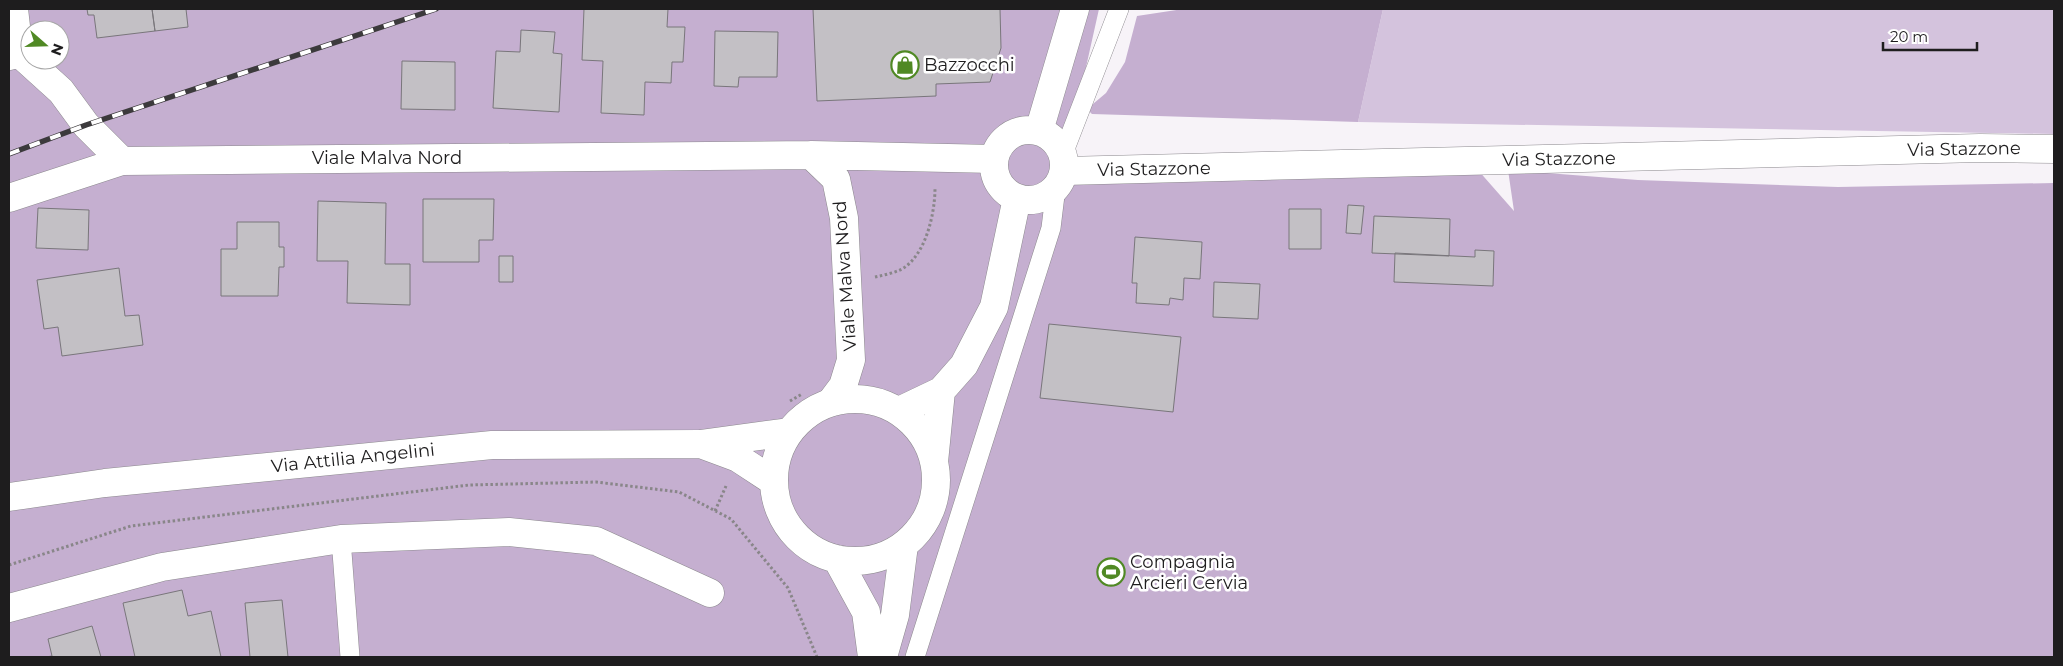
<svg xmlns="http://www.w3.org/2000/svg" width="2063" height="666" viewBox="0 0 2063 666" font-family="Montserrat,sans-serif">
	<rect width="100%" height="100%" fill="#f7f3f8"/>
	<path fill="#d4c3dd" d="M 1383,9 L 2054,9 L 2054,134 L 1358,122 Z"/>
	<path fill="#c5afd0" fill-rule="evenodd" d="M 9,9 L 1099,9 L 1061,179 L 1470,161 L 1514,211 L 1508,170 L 1638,180 L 1838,187 L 2054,183 L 2054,657 L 9,657 ZM 30,30 L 60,30 L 60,60 L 30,60 Z
		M 1183,9 L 1383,9 L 1358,122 L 1092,114 L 1087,109 L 1106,93 L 1125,62 L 1137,16 Z"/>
	<path fill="#c3c0c5" stroke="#79767b" d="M 87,9 L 152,9 L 155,31 L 97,38 L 94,15 L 88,15 Z
		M 152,9 L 186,9 L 188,27 L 155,31 Z
		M 584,9 L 668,9 L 667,27 L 685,27 L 683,62 L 672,62 L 671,83 L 645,82 L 644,115 L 601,113 L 603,61 L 582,60 Z
		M 813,9 L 1000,9 L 1001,48 L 990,82 L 936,84 L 936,96 L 817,101 Z
		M 521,30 L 555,32 L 553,53 L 562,54 L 559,112 L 493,108 L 496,51 L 520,52 Z
		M 715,31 L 778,32 L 777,77 L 739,77 L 738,87 L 714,86 Z
		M 402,61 L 455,62 L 455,110 L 401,109 Z
		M 423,199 L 494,199 L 493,240 L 479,240 L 479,262 L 423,262 Z
		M 318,201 L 386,203 L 385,264 L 410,264 L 410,305 L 347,303 L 348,261 L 317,261 Z
		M 1348,205 L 1364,206 L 1361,234 L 1346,233 Z
		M 38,208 L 89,210 L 88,250 L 36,248 Z
		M 1289,209 L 1321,209 L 1321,249 L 1289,249 Z
		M 1374,216 L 1450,219 L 1449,256 L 1372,253 Z
		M 237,222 L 279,222 L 279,247 L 284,247 L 284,267 L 279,267 L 278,296 L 221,296 L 221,249 L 237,249 Z
		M 1135,237 L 1202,242 L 1200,279 L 1184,278 L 1183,300 L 1170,298 L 1169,305 L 1136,303 L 1137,283 L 1132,283 Z
		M 1475,250 L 1494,251 L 1493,286 L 1394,282 L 1395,253 L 1475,257 Z
		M 499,256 L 513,256 L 513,282 L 499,282 Z
		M 119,268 L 125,316 L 139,315 L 143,345 L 62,356 L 58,327 L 44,329 L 37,280 Z
		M 1214,282 L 1260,284 L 1258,319 L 1213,317 Z
		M 1049,324 L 1181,337 L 1173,412 L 1040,398 Z
		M 182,590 L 188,616 L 211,611 L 221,657 L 135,657 L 123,603 Z
		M 282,600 L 288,657 L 250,657 L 245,603 Z
		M 92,626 L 101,657 L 46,657 L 52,656 L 48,639 Z"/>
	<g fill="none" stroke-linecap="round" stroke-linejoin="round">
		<g stroke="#8c898e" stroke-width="20">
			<path id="lane" d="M 1063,154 L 1119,9
				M 341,539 L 350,657
				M 915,657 L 1051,228 L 1056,187"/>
		</g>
		<g stroke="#8c898e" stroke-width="29">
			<path id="street" d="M 14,9 L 19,53
				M 9,56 L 19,53 L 61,91 L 86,125 L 122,161 L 811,155 L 994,159
				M 811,155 L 836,179 L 844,218 L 851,360 L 843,386 L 831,402
				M 1064,171 L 1980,148 L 2054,149
				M 9,198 L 122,161
				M 9,608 L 162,567 L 341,539 L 509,532 L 596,541 L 710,593"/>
		</g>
		<g stroke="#8c898e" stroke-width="29">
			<path id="secondary" d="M994 165a35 35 0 1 1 70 0a35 35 0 1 1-70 0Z
				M 1039,131 L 1075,9
				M774 480a81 81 0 1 1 162 0a81 81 0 1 1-162 0Z
				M 899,411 L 941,391 L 964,365 L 994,307 L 1017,198
				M 703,445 L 738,458 L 773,481
				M 934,462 L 941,391
				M 9,497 L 105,483 L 492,445 L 700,444 L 789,432
				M 837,559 L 866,612 L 872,657
				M 883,657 L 895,615 L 904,545"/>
		</g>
		<path stroke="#898689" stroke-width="3" stroke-dasharray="2.5 2.5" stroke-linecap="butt" d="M 875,277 C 884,275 894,273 902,269 C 926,255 935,213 935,188
			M 790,401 L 802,394
			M 715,511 L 726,486
			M 9,565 L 131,526 L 469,485 L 596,482 L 679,492 L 731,519 L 788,588 L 817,657"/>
		<use href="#lane" stroke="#fff" stroke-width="19"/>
		<use href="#street" stroke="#fff" stroke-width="28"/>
		<use href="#secondary" stroke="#fff" stroke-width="28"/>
		<g stroke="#3c3a3c" stroke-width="5.5">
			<path id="rail" d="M 9,154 L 86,125 L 436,9"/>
		</g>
		<use href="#rail" stroke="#fff" stroke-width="4" stroke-dasharray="11" stroke-linecap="butt"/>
	</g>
	<defs>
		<g id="shop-ring" transform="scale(1.4375)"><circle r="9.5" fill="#fff" stroke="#508924" stroke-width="1.5"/><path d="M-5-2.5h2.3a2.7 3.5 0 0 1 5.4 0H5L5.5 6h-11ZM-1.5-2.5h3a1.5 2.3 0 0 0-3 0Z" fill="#508924"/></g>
		<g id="stadium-ring" transform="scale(1.4375)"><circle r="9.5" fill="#fff" stroke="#508924" stroke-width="1.5"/><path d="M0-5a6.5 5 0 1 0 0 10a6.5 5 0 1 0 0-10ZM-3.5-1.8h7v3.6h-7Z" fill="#508924"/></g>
	</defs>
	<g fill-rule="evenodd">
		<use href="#shop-ring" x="905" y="65"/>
		<use href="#stadium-ring" x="1111" y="572"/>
	</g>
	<g text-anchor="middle" stroke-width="5" stroke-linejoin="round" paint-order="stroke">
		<g font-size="18" fill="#1e1d1e" stroke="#fff" text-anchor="start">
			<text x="924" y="71">Bazzocchi</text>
			<text x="1130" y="568">Compagnia<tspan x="1130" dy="21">Arcieri Cervia</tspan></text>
		</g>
		<g font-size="18" fill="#1e1d1e" stroke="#fff">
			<text transform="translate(1964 149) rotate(-1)" y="6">Via Stazzone</text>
			<text x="387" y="164">Viale Malva Nord</text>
			<text transform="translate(1559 159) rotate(-1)" y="6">Via Stazzone</text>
			<text transform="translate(1154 169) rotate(-1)" y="6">Via Stazzone</text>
			<text transform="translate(845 276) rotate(-94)" y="6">Viale Malva Nord</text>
			<text transform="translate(353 458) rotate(-6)" y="6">Via Attilia Angelini</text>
		</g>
	</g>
	<rect width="2063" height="666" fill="none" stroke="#1e1d1e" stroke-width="20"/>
	<g transform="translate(45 45) rotate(110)"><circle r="24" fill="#ffffff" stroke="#a5a5a5"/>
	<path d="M0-4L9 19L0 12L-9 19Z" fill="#508924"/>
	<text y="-8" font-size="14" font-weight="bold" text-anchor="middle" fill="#1e1d1e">N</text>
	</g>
	<path d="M1883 42v8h94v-8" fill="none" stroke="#1e1d1e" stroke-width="2.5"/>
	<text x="1890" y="42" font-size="15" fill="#1e1d1e" stroke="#ffffff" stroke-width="4" paint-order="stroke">20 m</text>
</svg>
